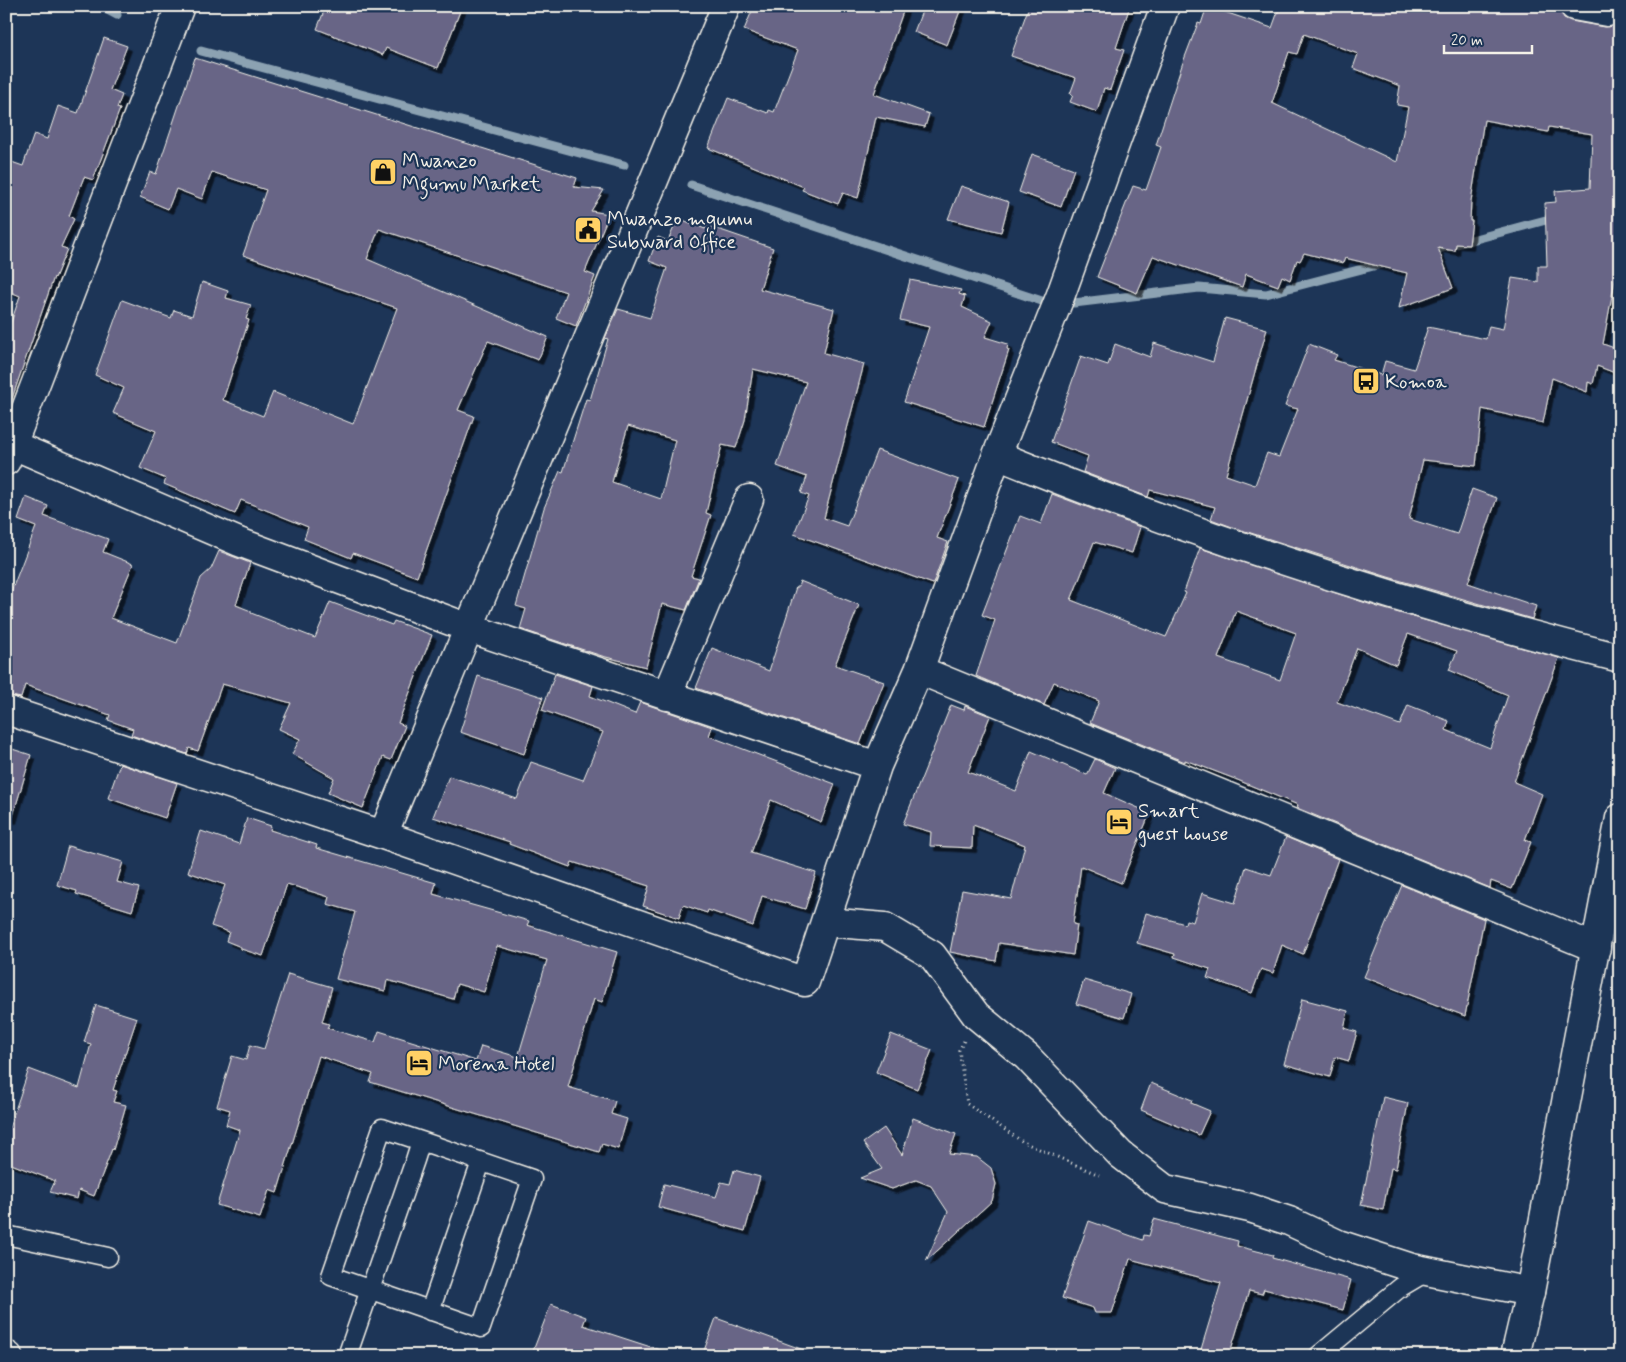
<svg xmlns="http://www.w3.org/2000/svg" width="1626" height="1362" viewBox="0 0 1626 1362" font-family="Mynerve,sans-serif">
	<defs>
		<filter id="shadow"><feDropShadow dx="4.5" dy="4.5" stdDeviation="0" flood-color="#0009"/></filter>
	</defs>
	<rect width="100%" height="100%" fill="#1d3557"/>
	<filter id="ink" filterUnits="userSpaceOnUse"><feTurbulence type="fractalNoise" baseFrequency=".02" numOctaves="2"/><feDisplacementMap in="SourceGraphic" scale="10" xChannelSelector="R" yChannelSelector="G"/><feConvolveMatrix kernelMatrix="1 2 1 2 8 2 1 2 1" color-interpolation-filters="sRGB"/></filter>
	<g filter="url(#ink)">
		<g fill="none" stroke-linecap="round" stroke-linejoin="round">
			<path stroke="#8ca2b2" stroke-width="9" d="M 100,6 L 117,15
				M 201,51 L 624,165
				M 691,185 L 1051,304
				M 1427,252 L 1557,217
				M 1074,303 L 1199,288 L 1266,294 L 1385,263"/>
		</g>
		<path fill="#676586" stroke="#f4f1e8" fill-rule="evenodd" filter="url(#shadow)" d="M 326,6 L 462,6 L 438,68 L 386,48 L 383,55 L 317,29 Z
			M 754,6 L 905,6 L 874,94 L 929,114 L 925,127 L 876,117 L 858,198 L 843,193 L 838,204 L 802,190 L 804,187 L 708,148 L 728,98 L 768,113 L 769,110 L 774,112 L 798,50 L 744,30 Z
			M 924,6 L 962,6 L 947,45 L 914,32 Z
			M 1029,6 L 1130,6 L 1116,48 L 1124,50 L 1110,90 L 1104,88 L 1097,112 L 1070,102 L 1073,95 L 1070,94 L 1076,78 L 1011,56 Z
			M 1207,6 L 1272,28 L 1280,6 L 1559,6 L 1564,18 L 1571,21 L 1604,27 L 1620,24 L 1620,269 L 1617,269 L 1603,344 L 1620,350 L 1620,375 L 1597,366 L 1593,384 L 1588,382 L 1587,392 L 1552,378 L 1543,423 L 1482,409 L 1476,466 L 1423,460 L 1409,519 L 1457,534 L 1472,489 L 1497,498 L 1468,583 L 1536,606 L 1532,619 L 1388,577 L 1232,527 L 1211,519 L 1215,507 L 1150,490 L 1148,497 L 1083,472 L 1088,456 L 1051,442 L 1081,356 L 1108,365 L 1115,344 L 1150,357 L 1154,343 L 1213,362 L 1225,318 L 1267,329 L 1226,475 L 1255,485 L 1267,453 L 1279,457 L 1298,409 L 1285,406 L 1309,344 L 1337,355 L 1334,360 L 1381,375 L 1385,361 L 1414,369 L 1428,327 L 1486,339 L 1489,326 L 1503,329 L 1512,278 L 1538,282 L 1538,266 L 1547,266 L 1545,203 L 1556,202 L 1555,191 L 1590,188 L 1592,134 L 1549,127 L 1548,132 L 1484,120 L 1471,201 L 1470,221 L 1472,221 L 1469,245 L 1456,244 L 1455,251 L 1438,248 L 1453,288 L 1399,308 L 1407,273 L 1345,258 L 1343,263 L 1304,253 L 1300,261 L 1297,260 L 1290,280 L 1282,276 L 1278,286 L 1246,274 L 1242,287 L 1153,256 L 1137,293 L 1097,277 L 1133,186 L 1146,190 L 1161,147 L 1156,145 L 1182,65 L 1198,23 L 1201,24 ZM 1304,34 L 1358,54 L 1353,68 L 1400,86 L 1397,105 L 1408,107 L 1397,162 L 1272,103 L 1289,52 L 1297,54 Z
			M 104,38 L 127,46 L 110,90 L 122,95 L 117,108 L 120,109 L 93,180 L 84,177 L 69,216 L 74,219 L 61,247 L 67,249 L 55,278 L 54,277 L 10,404 L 6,404 L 6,337 L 20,296 L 6,290 L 6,160 L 23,166 L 34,134 L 47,139 L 58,106 L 78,113 Z
			M 195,58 L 577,178 L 574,187 L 604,190 L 591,211 L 609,214 L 585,272 L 595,276 L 576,326 L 556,318 L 566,292 L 379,229 L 367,259 L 548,337 L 538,360 L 488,341 L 458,410 L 474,416 L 417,577 L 353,553 L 351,558 L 304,539 L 308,527 L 241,500 L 235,514 L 164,484 L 166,479 L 140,468 L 156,431 L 113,413 L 124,388 L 95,375 L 122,300 L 171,318 L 174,310 L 192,316 L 202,282 L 228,291 L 226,298 L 251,305 L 246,319 L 249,320 L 223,400 L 263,416 L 273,392 L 353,424 L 397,308 L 243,255 L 266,190 L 212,172 L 202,199 L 176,189 L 168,209 L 140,197 L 150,172 L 156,174 Z
			M 1032,154 L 1074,169 L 1061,207 L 1019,192 Z
			M 961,186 L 1009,202 L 1001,232 L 948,219 Z
			M 678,218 L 705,229 L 706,225 L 773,248 L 760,289 L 834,309 L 824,353 L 864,364 L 824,518 L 847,526 L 877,450 L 959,480 L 937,538 L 948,542 L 933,584 L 794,534 L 809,496 L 801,493 L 807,477 L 777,466 L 806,382 L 753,369 L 745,420 L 736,448 L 722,445 L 706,513 L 711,515 L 691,576 L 699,578 L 686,610 L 662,604 L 646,667 L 602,656 L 520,629 L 526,609 L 516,606 L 544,508 L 560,471 L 563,472 L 586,399 L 590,400 L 608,339 L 605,338 L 618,309 L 650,318 L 667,268 L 649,261 L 658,237 L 668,241 ZM 628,426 L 675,440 L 661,499 L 612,482 Z
			M 910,280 L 961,290 L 959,294 L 965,296 L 962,307 L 992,321 L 985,337 L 1008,344 L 1007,349 L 1009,350 L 984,427 L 904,402 L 929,327 L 900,320 Z
			M 1052,494 L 1140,527 L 1132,553 L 1094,542 L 1071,600 L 1166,637 L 1186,593 L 1184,592 L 1200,548 L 1378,607 L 1559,658 L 1514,782 L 1542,794 L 1525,840 L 1531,842 L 1512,889 L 1491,881 L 1490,888 L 1297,808 L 1298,805 L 1235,779 L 1185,760 L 1185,762 L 1109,731 L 1090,723 L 1099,701 L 1054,682 L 1044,705 L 976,676 L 995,620 L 982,615 L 1020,516 L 1041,524 ZM 1236,611 L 1296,633 L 1280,680 L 1218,658 ZM 1408,634 L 1457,651 L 1449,670 L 1508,695 L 1490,748 L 1446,730 L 1449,721 L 1408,705 L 1400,725 L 1337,702 L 1357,648 L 1396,665 Z
			M 26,497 L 48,506 L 44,516 L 108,539 L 103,552 L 133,564 L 111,618 L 177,643 L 201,578 L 211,569 L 219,551 L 250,563 L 236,605 L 251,611 L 251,613 L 315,638 L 330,602 L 392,625 L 394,621 L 432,635 L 398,723 L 405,726 L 391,760 L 383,757 L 363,808 L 328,793 L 334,778 L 292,754 L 300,739 L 279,729 L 291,703 L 222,684 L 198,751 L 189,748 L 187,754 L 131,735 L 133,729 L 108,720 L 110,715 L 25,685 L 21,698 L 6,695 L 6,605 L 36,527 L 18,520 Z
			M 800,581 L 859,605 L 835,665 L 884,682 L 860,744 L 696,688 L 712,648 L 769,671 L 796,587 L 798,587 Z
			M 555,674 L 593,686 L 590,696 L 635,714 L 640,702 L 712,727 L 709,736 L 835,784 L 821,822 L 771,800 L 751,853 L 816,873 L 805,909 L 762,896 L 753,926 L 708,910 L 707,913 L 683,905 L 679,918 L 643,906 L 649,886 L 572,862 L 570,867 L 509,844 L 510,842 L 433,817 L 449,776 L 517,799 L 531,762 L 583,780 L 603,732 L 542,710 Z
			M 478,676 L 543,697 L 524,754 L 460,732 Z
			M 951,705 L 964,710 L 965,706 L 990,716 L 968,772 L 1016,791 L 1031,751 L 1087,775 L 1095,759 L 1115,768 L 1104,793 L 1150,813 L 1121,883 L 1081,866 L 1073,924 L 1077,925 L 1073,955 L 999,943 L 996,961 L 950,952 L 962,890 L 1011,899 L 1025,845 L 973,825 L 972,848 L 930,846 L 931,832 L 903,824 Z
			M 6,747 L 31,755 L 12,819 L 6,818 Z
			M 120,764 L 177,783 L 165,818 L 108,798 Z
			M 247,818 L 271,826 L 270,830 L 317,845 L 316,848 L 436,883 L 433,894 L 529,921 L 527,925 L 617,952 L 602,1002 L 594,999 L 568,1087 L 615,1101 L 611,1114 L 627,1119 L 618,1149 L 602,1144 L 599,1152 L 370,1082 L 373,1074 L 319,1056 L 277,1193 L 269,1190 L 260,1218 L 217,1205 L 240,1130 L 226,1125 L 230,1110 L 217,1106 L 232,1056 L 246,1060 L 250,1045 L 264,1049 L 288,974 L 332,987 L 322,1022 L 329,1024 L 327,1028 L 375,1042 L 379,1031 L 476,1061 L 481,1046 L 518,1057 L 547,960 L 497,946 L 484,992 L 457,984 L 453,999 L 387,980 L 385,991 L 336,979 L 355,912 L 327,904 L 329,897 L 287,884 L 263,956 L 241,949 L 241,947 L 226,941 L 229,932 L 211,926 L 225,885 L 188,872 L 201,831 L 239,844 Z
			M 1286,837 L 1338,859 L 1303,954 L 1282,945 L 1273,973 L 1261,969 L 1252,993 L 1207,978 L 1210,969 L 1174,957 L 1175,954 L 1137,943 L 1146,913 L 1185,924 L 1186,920 L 1193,922 L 1202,893 L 1235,903 L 1246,867 L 1271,875 Z
			M 68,846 L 123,862 L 117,882 L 139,888 L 132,911 L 76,894 L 77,891 L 57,885 Z
			M 1402,885 L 1484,919 L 1465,1016 L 1364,977 Z
			M 1084,980 L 1131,994 L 1124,1018 L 1076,1004 Z
			M 1302,999 L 1348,1011 L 1344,1028 L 1357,1032 L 1349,1061 L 1335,1057 L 1330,1077 L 1284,1064 Z
			M 96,1005 L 137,1018 L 113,1090 L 117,1091 L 113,1102 L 126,1105 L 113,1150 L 112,1149 L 94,1196 L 79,1190 L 77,1199 L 50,1192 L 55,1181 L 6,1162 L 6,1137 L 29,1069 L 79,1088 L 91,1044 L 84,1042 Z
			M 891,1034 L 932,1050 L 917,1089 L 876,1072 Z
			M 1151,1083 L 1192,1100 L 1191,1103 L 1210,1111 L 1199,1135 L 1141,1110 Z
			M 1383,1097 L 1408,1103 L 1396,1169 L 1391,1168 L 1383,1210 L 1361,1205 Z
			M 913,1118 L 956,1134 L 949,1154 L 977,1157 L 991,1168 L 996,1184 L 992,1201 L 926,1261 L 948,1212 L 931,1186 L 916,1180 L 892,1189 L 860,1178 L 882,1169 L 863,1143 L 884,1128 L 902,1155 Z
			M 734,1170 L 760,1177 L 745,1231 L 658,1207 L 664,1184 L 716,1197 L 721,1182 L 730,1184 Z
			M 1154,1219 L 1238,1241 L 1237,1246 L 1273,1255 L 1272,1258 L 1351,1280 L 1343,1310 L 1264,1289 L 1262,1294 L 1249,1291 L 1229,1356 L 1199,1356 L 1221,1283 L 1130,1259 L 1112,1313 L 1095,1313 L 1093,1308 L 1062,1298 L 1089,1221 L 1143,1240 L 1144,1235 L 1149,1236 Z
			M 551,1304 L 586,1317 L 583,1325 L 663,1351 L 662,1356 L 531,1356 Z
			M 716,1318 L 812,1353 L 812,1356 L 702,1356 Z"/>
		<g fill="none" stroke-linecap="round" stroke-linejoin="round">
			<g stroke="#f4f1e8" stroke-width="21">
				<path id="service" d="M 6,1235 L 108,1257
					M 430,1311 L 481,1162
					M 347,1356 L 415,1160 L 421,1141 L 532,1179 L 481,1328 C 431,1311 381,1293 331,1276 L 382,1128 L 421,1141
					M 1318,1356 L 1401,1287 L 1428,1271"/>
			</g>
			<g stroke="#f4f1e8" stroke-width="31">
				<path id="minor" d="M 1574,6 L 1607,12 L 1620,8
					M 6,442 L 239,542 L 469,628 L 877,766
					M 997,455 C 1199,537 1408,605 1620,658
					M 6,461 L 180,6
					M 919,670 L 1596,948
					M 667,696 L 749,499
					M 6,710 L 383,835 L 805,982 L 877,766 L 919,670 L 997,455 L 1060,297 L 1165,6
					M 383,835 L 726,6
					M 825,922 L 885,927 L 932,955 L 976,1015 L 1027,1057 L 1120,1154 L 1165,1189 L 1250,1208 L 1289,1221 L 1338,1244 L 1412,1268 L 1530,1292"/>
			</g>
			<g stroke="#f4f1e8" stroke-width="31">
				<path id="secondary" d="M 1515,1356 L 1530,1292 L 1620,818"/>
			</g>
			<g stroke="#f4f1e8" stroke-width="31">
				<path id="trunk" d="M 6,1355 L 8,1356"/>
			</g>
			<path stroke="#f4f1e8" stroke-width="3" stroke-dasharray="1 4" stroke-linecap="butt" d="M 964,1041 L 959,1050 L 967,1104 L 1023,1142 L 1099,1175"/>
			<use href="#service" stroke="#1d3557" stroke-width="18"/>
			<use href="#minor" stroke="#1d3557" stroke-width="28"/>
			<use href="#secondary" stroke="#1d3557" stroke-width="28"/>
			<use href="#trunk" stroke="#1d3557" stroke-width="28"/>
		</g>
	</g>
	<defs>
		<g id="shop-square" transform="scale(1.4375)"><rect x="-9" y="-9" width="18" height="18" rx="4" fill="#ffd166" stroke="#1d3557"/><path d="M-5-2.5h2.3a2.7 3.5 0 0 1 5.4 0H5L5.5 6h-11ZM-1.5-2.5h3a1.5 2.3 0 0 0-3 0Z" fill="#111"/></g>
		<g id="civic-square" transform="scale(1.4375)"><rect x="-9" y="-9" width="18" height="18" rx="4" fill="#ffd166" stroke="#1d3557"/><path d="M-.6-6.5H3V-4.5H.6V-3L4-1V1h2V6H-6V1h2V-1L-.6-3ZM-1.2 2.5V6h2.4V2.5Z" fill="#111"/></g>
		<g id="bus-square" transform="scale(1.4375)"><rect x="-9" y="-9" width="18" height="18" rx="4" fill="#ffd166" stroke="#1d3557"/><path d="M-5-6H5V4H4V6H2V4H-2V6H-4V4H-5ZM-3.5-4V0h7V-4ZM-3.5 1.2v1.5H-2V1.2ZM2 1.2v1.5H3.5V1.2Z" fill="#111"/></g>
		<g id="hotel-square" transform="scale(1.4375)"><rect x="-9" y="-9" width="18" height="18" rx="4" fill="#ffd166" stroke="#1d3557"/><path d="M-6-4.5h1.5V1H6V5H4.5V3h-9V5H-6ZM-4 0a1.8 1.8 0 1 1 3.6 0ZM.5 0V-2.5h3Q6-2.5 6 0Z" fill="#111"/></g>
	</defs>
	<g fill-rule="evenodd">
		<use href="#shop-square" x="383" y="172"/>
		<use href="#civic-square" x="588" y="230"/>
		<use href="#bus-square" x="1366" y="381"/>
		<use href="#hotel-square" x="1119" y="822"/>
		<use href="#hotel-square" x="419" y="1063"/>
	</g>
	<g text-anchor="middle" stroke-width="4.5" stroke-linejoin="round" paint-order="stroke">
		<g font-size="20" fill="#f4f1e8" stroke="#1d3557" text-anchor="start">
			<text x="402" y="167">Mwanzo<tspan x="402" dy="23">Mgumu Market</tspan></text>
			<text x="607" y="225">Mwanzo mgumu<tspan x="607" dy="23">Subward Office</tspan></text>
			<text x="1385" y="388">Komoa</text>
			<text x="1138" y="817">Smart<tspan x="1138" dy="23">guest house</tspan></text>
			<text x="438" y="1070">Morena Hotel</text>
		</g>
	</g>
	<rect width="1626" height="1362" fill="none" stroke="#1d3557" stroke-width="25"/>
	<rect x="12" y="12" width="1601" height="1337" fill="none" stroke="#f4f1e8" stroke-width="2" filter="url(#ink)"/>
	<path d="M1444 45v8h88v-8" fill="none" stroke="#f4f1e8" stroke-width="2.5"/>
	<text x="1451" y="45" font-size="15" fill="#f4f1e8" stroke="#1d3557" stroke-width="4" paint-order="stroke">20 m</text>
</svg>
